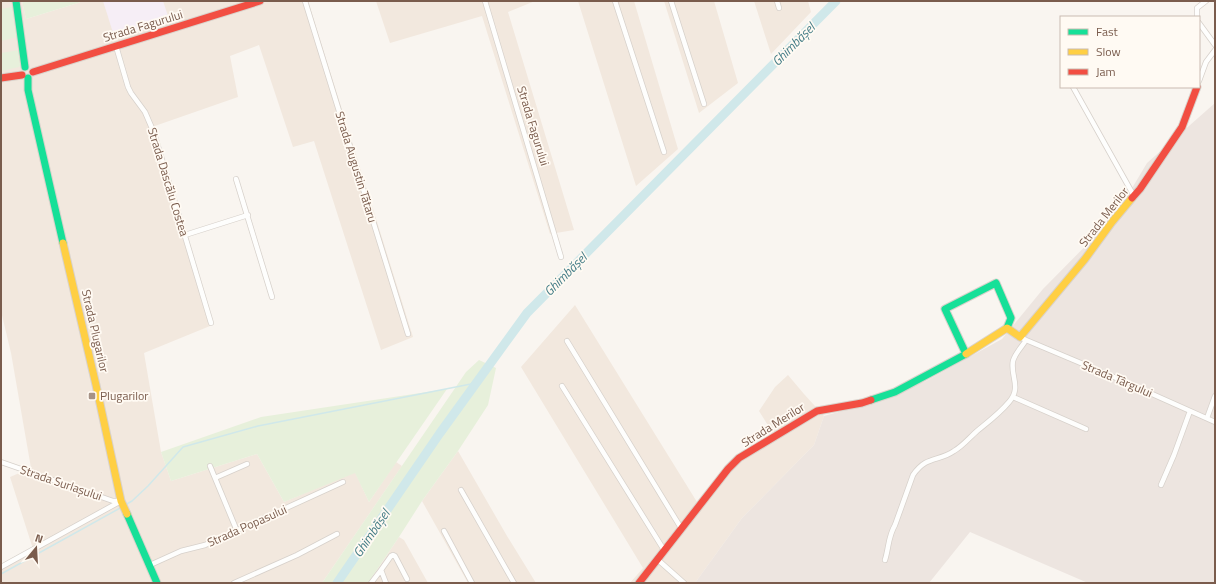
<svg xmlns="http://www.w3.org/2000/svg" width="1216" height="584" viewBox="0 0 1216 584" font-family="'Titillium Web',sans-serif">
	<rect width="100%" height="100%" fill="#f9f5f0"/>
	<path fill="#f2e8de" d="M 1,1 L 22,1 L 26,19 L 78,3 L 82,1 L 308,1 L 413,337 L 381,350 L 314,141 L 293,147 L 259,45 L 230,56 L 238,97 L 149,128 L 210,326 L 144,353 L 161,452 L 171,481 L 257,454 L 284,502 L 355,472 L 369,502 L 396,462 L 402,466 L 322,583 L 1,583 L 1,570 L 33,549 L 10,477 L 31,468 L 11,353 L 1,311 Z
		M 376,1 L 535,1 L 508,12 L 574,230 L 550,234 L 482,16 L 390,43 Z
		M 578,1 L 634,1 L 678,149 L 636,186 Z
		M 664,1 L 714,1 L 738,83 L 699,113 Z
		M 754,1 L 808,1 L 811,12 L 771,54 Z
		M 575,305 L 697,502 L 734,457 L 774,435 L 759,411 L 775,387 L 788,375 L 804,394 L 824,416 L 814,445 L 742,518 L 695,583 L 630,583 L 643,568 L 521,367 Z
		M 458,451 L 507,536 L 536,583 L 468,583 L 422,501 Z
		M 399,537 L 404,540 L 428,583 L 368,583 Z"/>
	<path fill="#ede5e0" d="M 1215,103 L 1215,583 L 1088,583 L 970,532 L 929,583 L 695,583 L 742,518 L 814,445 L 824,416 L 871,403 L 926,381 L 1002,339 L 1043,289 L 1116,215 L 1147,163 Z"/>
	<path fill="#f6eef6" d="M 103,1 L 163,1 L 170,22 L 115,39 Z"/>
	<path fill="#e7f0db" d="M 22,1 L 82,1 L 78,3 L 26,19 Z
		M 12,7 L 17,37 L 1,41 L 1,9 Z
		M 19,50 L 20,66 L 19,67 L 1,71 L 1,53 Z
		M 479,360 L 496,368 L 488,405 L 458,451 L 422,501 L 399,537 L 368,583 L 322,583 L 466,372 Z
		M 447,389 L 369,502 L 355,473 L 284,502 L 257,454 L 171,481 L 161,452 L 261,417 Z"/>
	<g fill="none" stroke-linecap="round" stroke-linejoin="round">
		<path stroke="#d0e8ea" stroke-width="1.5" d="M 125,505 L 132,501 L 148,486 L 183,447 L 258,426 L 476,383
			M 1,574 L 122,507
			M 339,581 L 339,583"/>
		<path stroke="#d0e8ea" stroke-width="9" d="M 337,583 L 440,433 L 527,313 L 836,1"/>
		<g stroke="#d7d1cb" stroke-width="6">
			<path id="street" d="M 305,1 L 408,334
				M 485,1 L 561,257
				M 615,1 L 664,152
				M 671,1 L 704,104
				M 777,1 L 779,8
				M 1197,17 L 1197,8 L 1206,1
				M 1199,23 L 1215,45
				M 116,46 L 128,87 L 131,93 L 145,112 L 154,133 L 211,323
				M 1199,81 L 1206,62 L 1215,50
				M 1073,87 L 1134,196
				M 236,179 L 272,297
				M 185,235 L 248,215
				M 1026,340 L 1114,377 L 1215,422
				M 567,341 L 681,528
				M 562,386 L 664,550
				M 1013,397 L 1086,429
				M 1207,418 L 1215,396
				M 1,462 L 113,501 L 121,501
				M 210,466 L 237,531
				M 215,478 L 247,464
				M 1161,485 L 1174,455 L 1190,411
				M 461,490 L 514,583
				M 444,531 L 472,583
				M 657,559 L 684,583
				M 885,560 C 889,547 888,537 895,525 L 913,475 C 927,455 938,462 954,451 C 963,446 970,437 977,431 C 988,422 1000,413 1009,402 C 1022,387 1010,376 1013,361 C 1015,353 1022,347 1026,340 L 1020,337
				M 150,565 L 181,551 L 205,545 L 216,540 L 343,482
				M 1,567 L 121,501
				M 234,583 L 297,555 L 337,534
				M 371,583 L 381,570
				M 386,583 L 381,570 L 391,556 L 393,555 L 395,556 L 407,579"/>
		</g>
		<g stroke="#d9d2cb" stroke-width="9">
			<path id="fast" d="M 16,1 L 25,67
				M 28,78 L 28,90 L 63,243
				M 871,400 L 895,392 L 966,354 L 945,309 L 996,283 L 1011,318 L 1007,328
				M 127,514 L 157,583"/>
		</g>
		<g stroke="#d9d2cb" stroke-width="9">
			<path id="slow" d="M 63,243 L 96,385 L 121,501 L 127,514
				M 966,354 L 1007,328 L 1020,337 L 1085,259 L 1112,222 L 1132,198"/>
		</g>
		<g stroke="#d9d2cb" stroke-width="9">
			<path id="jam" d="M 33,72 L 260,1
				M 1,78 L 22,75
				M 1132,198 L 1140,189 L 1182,127 L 1197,87
				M 639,583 L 728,469 L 739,458 L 817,411 L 862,403 L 871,400"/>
		</g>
		<use href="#street" stroke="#fefefd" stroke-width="4.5"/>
		<use href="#fast" stroke="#16e098" stroke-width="7"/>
		<use href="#slow" stroke="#ffcf43" stroke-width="7"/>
		<use href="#jam" stroke="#f24e42" stroke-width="7"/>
	</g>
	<rect fill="#a69286" stroke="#fffaf3" stroke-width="1.5" x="88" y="392" width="8" height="8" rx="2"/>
	<g text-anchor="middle" stroke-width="3.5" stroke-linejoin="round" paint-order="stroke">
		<g font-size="12" fill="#7a5c4d" stroke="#fffaf3">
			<text transform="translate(143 26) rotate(-17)" y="4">Strada Fagurului</text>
			<text transform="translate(533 126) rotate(73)" y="4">Strada Fagurului</text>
			<text transform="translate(356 167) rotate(73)" y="4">Strada Augustin Tătaru</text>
			<text transform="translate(168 182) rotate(73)" y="4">Strada Dascălu Costea</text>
			<text transform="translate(1104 217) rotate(-52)" y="4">Strada Merilor</text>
			<text transform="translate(95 331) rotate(77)" y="4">Strada Plugarilor</text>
			<text transform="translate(1117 379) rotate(23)" y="4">Strada Târgului</text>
			<text transform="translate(773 425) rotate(-32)" y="4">Strada Merilor</text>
			<text transform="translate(61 483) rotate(19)" y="4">Strada Surlașului</text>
			<text transform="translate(247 526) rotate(-24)" y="4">Strada Popasului</text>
		</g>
		<g font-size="12" fill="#7a5c4d" stroke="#fffaf3" text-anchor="start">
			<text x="100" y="400">Plugarilor</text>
		</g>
		<g font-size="13" font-style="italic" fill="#437c86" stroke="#fffaf3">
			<text transform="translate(793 44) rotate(-45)" y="5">Ghimbășel</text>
			<text transform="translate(565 274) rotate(-45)" y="5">Ghimbășel</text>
			<text transform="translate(371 533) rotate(-56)" y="5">Ghimbășel</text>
		</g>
	</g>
	<rect width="1216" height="584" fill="none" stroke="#7a5c4d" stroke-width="4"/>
	<rect x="1060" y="16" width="140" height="72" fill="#fffaf3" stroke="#cabbb1"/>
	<rect x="1068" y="29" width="20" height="6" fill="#16e098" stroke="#cabbb1"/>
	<text x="1096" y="36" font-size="12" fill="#7a5c4d">Fast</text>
	<rect x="1068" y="49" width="20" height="6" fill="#ffcf43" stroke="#cabbb1"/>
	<text x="1096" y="56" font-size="12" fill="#7a5c4d">Slow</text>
	<rect x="1068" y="69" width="20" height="6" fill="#f24e42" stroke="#cabbb1"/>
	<text x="1096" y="76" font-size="12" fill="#7a5c4d">Jam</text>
	<g transform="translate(36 548) rotate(18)" stroke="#fffaf3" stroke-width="3" paint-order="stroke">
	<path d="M0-3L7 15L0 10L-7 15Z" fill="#7a5c4d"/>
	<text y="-6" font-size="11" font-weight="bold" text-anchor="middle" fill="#7a5c4d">N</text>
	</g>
</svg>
